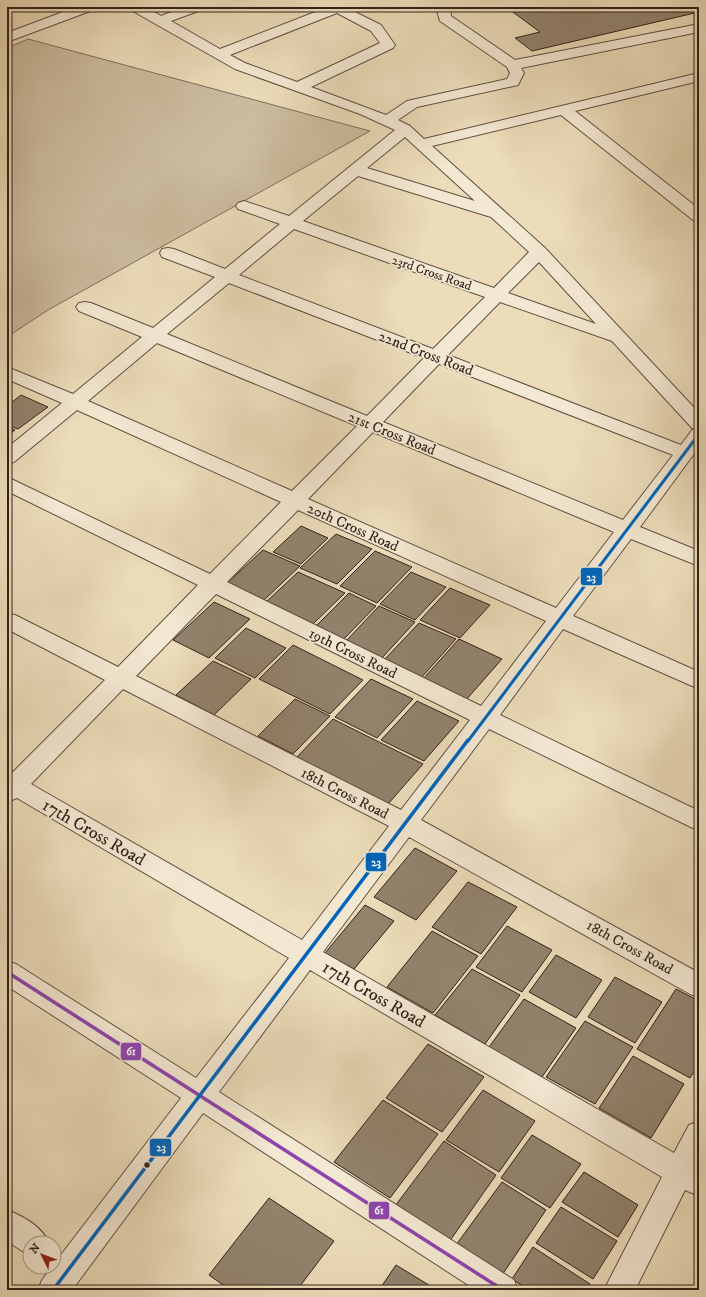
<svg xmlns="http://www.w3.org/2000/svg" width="706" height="1297" viewBox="0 0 706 1297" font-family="'IM FELL DW Pica',serif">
	<rect width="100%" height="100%" fill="#ecdcba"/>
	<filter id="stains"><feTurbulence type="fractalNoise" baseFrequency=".005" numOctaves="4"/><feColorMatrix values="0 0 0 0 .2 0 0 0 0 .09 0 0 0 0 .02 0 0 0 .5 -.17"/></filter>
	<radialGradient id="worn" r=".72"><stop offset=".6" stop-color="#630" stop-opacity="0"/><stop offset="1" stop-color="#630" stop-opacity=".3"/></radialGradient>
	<path fill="#ccbc9f" stroke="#7e6f5c" d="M 28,39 L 370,131 L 48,310 L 7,337 L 7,48 Z"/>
	<path fill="#92836d" stroke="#31221a" d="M 506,7 L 699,7 L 699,12 L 532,51 L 515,38 L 540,32 Z
		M 21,395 L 48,407 L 18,429 L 7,425 L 7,406 Z
		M 7,427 L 15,430 L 7,436 Z
		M 301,526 L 328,538 L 301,564 L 273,552 Z
		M 336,534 L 372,549 L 337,584 L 300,568 Z
		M 263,550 L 300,566 L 262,602 L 225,585 Z
		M 375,551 L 412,567 L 377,603 L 340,586 Z
		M 298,572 L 345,593 L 312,625 L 265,603 Z
		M 411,572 L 446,587 L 415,620 L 380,604 Z
		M 450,588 L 490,605 L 460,638 L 420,620 Z
		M 349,593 L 376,606 L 341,642 L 313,629 Z
		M 214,602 L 250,619 L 209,658 L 173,640 Z
		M 379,606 L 415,622 L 382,658 L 346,641 Z
		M 419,623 L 456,639 L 421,678 L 384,660 Z
		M 246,628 L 286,648 L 255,678 L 215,658 Z
		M 459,639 L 502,659 L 466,700 L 423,679 Z
		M 293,645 L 363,680 L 330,714 L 259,679 Z
		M 213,661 L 251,679 L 214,715 L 176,695 Z
		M 371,679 L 413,699 L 377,738 L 335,717 Z
		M 295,699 L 330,716 L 293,754 L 258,736 Z
		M 417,701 L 459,721 L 424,761 L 381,740 Z
		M 333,719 L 423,764 L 388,804 L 297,757 Z
		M 415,848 L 457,871 L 416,920 L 374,897 Z
		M 468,882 L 517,907 L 481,954 L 432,927 Z
		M 365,905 L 394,921 L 354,969 L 325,953 Z
		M 507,926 L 552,950 L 522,992 L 476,967 Z
		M 432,931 L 478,956 L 433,1013 L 387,987 Z
		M 556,955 L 602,980 L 576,1018 L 529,992 Z
		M 472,969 L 520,995 L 485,1044 L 435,1015 Z
		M 615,977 L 662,1002 L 635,1043 L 588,1017 Z
		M 676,989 L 699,1001 L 699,1063 L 690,1078 L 637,1049 Z
		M 524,999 L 576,1028 L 542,1077 L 489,1047 Z
		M 585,1021 L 633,1047 L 595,1104 L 546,1077 Z
		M 428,1044 L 484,1077 L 442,1132 L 386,1098 Z
		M 633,1056 L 684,1084 L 651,1138 L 599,1108 Z
		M 483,1090 L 535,1121 L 499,1172 L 446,1140 Z
		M 383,1100 L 438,1134 L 390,1198 L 334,1162 Z
		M 532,1135 L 581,1164 L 550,1208 L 501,1178 Z
		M 444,1141 L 496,1175 L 449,1242 L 395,1206 Z
		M 584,1172 L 638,1205 L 618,1237 L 562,1202 Z
		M 502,1182 L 546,1210 L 502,1275 L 456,1245 Z
		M 269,1198 L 334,1241 L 297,1290 L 230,1290 L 209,1275 Z
		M 561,1207 L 617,1241 L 593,1279 L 536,1243 Z
		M 533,1247 L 590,1284 L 586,1290 L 529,1290 L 512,1279 Z
		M 396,1265 L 437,1290 L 379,1290 Z"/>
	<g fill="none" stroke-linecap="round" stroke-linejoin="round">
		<g stroke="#605042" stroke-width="2">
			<path id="street" d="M 76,7 L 95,7 L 93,10 L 7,42 L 7,33 Z
				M 129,7 L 146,7 L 161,16 L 184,7 L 203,7 L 201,10 L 171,21 L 220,49 L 328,7 L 345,7 L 381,25 L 395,45 L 393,48 L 311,87 L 386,115 L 407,101 L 507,79 L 510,73 L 507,67 L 440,21 L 436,7 L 450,7 L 451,16 L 515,60 L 699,24 L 699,32 L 521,68 L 524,73 L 518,85 L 417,107 L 398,120 L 410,126 L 424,139 L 699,73 L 699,81 L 575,111 L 699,209 L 699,222 L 693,220 L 561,115 L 432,146 L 545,248 L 699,413 L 699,447 L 640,527 L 699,551 L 699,566 L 631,539 L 573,616 L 699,672 L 699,689 L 563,629 L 500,715 L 699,811 L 699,831 L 489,729 L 421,820 L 699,973 L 699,997 L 690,994 L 409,837 L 323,952 L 674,1153 L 689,1125 L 699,1121 L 699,1163 L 697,1167 L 699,1168 L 699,1196 L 685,1190 L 635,1290 L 604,1290 L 662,1177 L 310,970 L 219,1092 L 514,1280 L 518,1290 L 476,1290 L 203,1113 L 72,1290 L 38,1290 L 42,1280 L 52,1267 L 54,1267 L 54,1264 L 181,1098 L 7,986 L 7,961 L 16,964 L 196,1078 L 289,958 L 17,798 L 7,802 L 7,772 L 12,773 L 105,680 L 7,629 L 7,613 L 15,615 L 118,667 L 198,585 L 7,491 L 7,477 L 210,574 L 281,502 L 77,410 L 14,462 L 7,464 L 7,448 L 62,403 L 7,379 L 7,367 L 73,394 L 142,337 L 79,311 L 76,307 L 79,303 L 85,302 L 91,303 L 153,328 L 215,277 L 162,257 L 160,253 L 162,249 L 168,248 L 174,249 L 225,269 L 280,224 L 238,209 L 236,206 L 238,203 L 244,201 L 289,216 L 395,130 L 360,114 L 235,69 L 131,10 ZM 337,13 L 371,31 L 380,43 L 297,82 L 245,63 L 230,55 ZM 405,137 L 475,201 L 367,168 ZM 358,176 L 491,217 L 529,252 L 494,288 L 303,221 ZM 294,229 L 485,297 L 433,349 L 239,275 ZM 539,262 L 596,324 L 508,293 ZM 229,283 L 424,358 L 367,416 L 167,334 ZM 500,302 L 612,341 L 692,428 L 696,429 L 692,430 L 681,445 L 448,355 ZM 157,343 L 357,426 L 292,491 L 88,401 ZM 439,364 L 673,455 L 623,520 L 383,422 ZM 373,432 L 614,532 L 556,608 L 308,499 ZM 298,510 L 546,621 L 481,706 L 227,582 ZM 216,594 L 470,720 L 401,810 L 136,676 ZM 123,689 L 389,826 L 302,940 L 31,784 Z
				M 7,1210 C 23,1216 42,1227 49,1243 L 30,1243 L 30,1256 L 7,1241 Z"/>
		</g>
		<use href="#street" fill="#f3e8d2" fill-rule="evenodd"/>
		<g stroke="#f3e8d2" stroke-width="6">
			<path id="bus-1" d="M 7,972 L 503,1290"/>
		</g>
		<g stroke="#f3e8d2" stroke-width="6">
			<path id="bus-2-far1" d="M 468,741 L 699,434"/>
		</g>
		<g stroke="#f3e8d2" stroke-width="6">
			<path id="bus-2" d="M 53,1290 L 468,740"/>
		</g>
		<use href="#bus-1" stroke="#8e44ad" stroke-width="3.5"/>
		<use href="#bus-2-far1" stroke="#0065bd" stroke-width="3"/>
		<use href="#bus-2" stroke="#0065bd" stroke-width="3.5"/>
	</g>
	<circle fill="#31221a" stroke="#f3e8d2" stroke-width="1.5" cx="147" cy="1165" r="3.5"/>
	<g text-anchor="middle" stroke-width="3.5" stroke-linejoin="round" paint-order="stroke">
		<g font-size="13" fill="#31221a" stroke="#f3e8d2">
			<text transform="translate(432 272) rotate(19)" y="5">23rd Cross Road</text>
		</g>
		<g font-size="15" fill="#31221a" stroke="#f3e8d2">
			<text transform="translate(426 353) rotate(21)" y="5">22nd Cross Road</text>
			<text transform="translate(392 433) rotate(22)" y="5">21st Cross Road</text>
			<text transform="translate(353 527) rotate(24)" y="5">20th Cross Road</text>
			<text transform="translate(353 653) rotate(26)" y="5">19th Cross Road</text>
			<text transform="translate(345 793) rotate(27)" y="5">18th Cross Road</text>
			<text transform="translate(630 947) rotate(29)" y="5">18th Cross Road</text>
		</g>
		<g font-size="18" fill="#31221a" stroke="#f3e8d2">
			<text transform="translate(94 832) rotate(30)" y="6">17th Cross Road</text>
			<text transform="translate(374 994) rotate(30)" y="6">17th Cross Road</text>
		</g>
	</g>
	<g stroke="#f3e8d2" stroke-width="1.5">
		<rect x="580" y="567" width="23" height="19" rx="4" fill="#0065bd"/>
		<rect x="365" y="852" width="22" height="20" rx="4" fill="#0065bd"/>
		<rect x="120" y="1042" width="22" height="19" rx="4" fill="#8e44ad"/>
		<rect x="149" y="1138" width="23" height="19" rx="4" fill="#0065bd"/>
		<rect x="368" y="1201" width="22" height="19" rx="4" fill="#8e44ad"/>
	</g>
	<g font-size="11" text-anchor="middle" font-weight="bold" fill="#fff">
		<text x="591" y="581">23</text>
		<text x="376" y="866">23</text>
		<text x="131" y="1055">61</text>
		<text x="161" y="1151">23</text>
		<text x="379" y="1214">61</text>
	</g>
	<rect width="706" height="1297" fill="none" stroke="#ecdcba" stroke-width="24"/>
	<rect x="8" y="8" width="690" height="1281" fill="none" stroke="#31221a" stroke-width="2"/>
	<rect x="12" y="12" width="682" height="1273" fill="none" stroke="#31221a"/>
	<g transform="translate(42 1255) rotate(312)"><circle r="19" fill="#f3e8d2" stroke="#a59988"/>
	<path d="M0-3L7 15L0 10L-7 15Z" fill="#8f2418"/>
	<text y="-6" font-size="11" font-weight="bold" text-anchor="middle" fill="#31221a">N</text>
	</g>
	<rect width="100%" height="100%" filter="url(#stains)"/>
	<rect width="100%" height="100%" fill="url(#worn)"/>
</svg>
